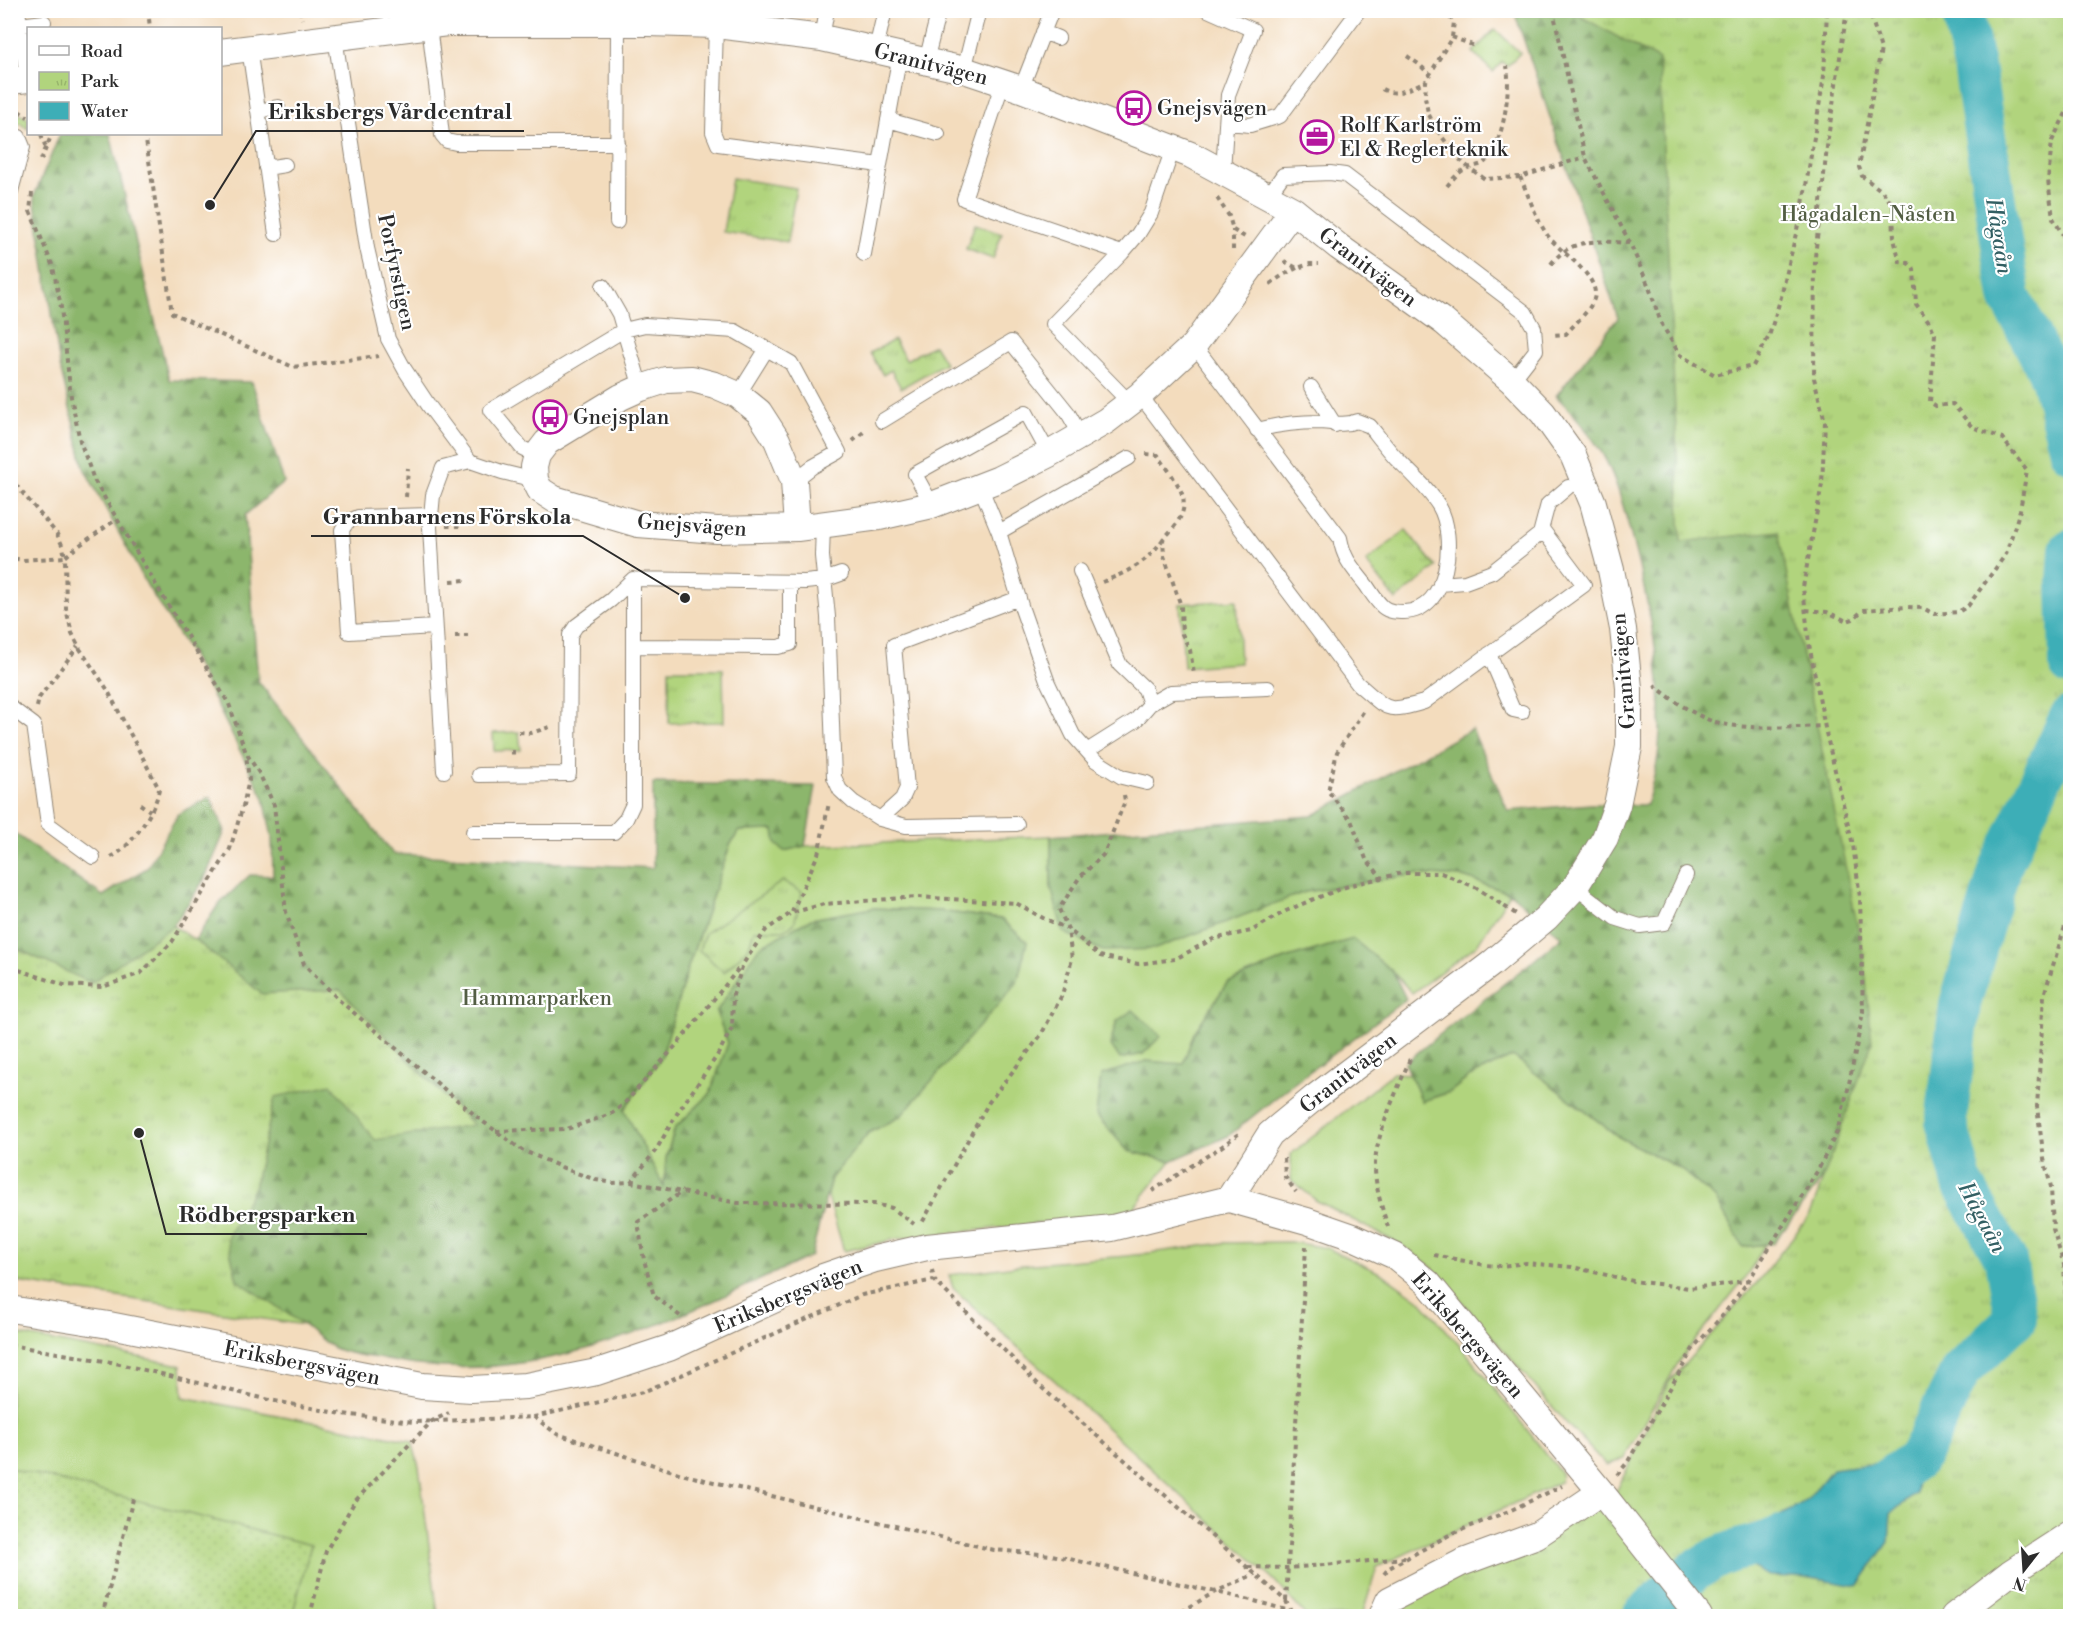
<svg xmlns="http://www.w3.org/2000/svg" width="2081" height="1627" viewBox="0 0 2081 1627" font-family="'Libre Bodoni',serif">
	<defs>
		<pattern id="forest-firs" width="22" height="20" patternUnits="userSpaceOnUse" patternTransform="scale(1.5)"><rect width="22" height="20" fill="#8cb66c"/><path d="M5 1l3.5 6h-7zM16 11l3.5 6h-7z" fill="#739459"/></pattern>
		<pattern id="park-tufts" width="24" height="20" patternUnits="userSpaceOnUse" patternTransform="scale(1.5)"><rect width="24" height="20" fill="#b1d47d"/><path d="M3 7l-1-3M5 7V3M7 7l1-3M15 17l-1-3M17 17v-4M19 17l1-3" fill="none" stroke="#98b66c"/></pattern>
		<pattern id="garden-dots" width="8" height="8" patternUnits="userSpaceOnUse" patternTransform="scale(1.5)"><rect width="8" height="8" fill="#b1d47d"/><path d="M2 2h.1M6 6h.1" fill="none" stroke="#98b66c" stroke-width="1.8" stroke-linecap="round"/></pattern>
	</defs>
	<rect width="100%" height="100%" fill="#fff"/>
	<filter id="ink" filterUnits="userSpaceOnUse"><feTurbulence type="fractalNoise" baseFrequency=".0167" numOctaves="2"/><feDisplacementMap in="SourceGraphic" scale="12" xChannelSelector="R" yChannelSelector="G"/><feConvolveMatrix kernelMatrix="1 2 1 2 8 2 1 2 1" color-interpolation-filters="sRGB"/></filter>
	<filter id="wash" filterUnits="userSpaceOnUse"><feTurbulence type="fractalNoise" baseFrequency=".008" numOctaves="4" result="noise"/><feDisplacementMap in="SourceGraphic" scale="24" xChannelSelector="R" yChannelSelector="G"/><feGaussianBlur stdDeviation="1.35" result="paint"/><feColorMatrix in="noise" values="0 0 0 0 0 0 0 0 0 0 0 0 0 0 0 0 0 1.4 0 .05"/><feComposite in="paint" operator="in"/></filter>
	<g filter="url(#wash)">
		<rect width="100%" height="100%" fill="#f3dcbd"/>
		<path fill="#b1d47d" stroke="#6e8054" stroke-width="1.5" d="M 10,110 L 28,118 L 28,129 L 20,123 L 11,123 Z
			M 774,830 L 784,851 L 805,846 L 1051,836 L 1051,887 L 1267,905 L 1305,892 L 1416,874 L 1463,877 L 1510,893 L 1477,945 L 1412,993 L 1393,972 L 1353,939 L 1288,958 L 1227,983 L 1194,1033 L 1183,1065 L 1146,1061 L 1128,1151 L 1171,1161 L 1132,1210 L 1081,1219 L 896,1239 L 844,1251 L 827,1194 L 831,1178 L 868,1133 L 900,1117 L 1027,942 L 1001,919 L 939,911 L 873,908 L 729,1043 L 710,1094 L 675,1128 L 666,1158 L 664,1188 L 624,1110 L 662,1056 L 688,967 L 730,845 L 739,831 Z
			M 1513,1056 L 1619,1137 L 1679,1168 L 1715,1198 L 1743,1247 L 1765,1244 L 1748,1274 L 1681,1358 L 1624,1458 L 1607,1466 L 1569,1426 L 1433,1268 L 1403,1246 L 1317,1201 L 1291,1180 L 1291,1154 L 1393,1073 L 1410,1074 L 1422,1101 L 1450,1092 L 1469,1077 Z
			M 1291,1242 L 1327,1248 L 1384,1275 L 1421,1301 L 1468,1355 L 1561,1473 L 1560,1482 L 1377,1567 L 1362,1616 L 1306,1616 L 1275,1581 L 953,1288 L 949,1275 L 1023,1265 L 1127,1256 L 1224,1243 Z
			M 10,1333 L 181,1365 L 183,1397 L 412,1441 L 419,1467 L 438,1616 L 11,1616 Z"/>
		<path fill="url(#forest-firs)" stroke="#5c704c" stroke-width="1.5" d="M 1514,11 L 1962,11 L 2070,550 L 2070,717 L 1840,1155 L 1774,1243 L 1743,1247 L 1715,1198 L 1679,1168 L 1619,1137 L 1513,1056 L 1469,1077 L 1450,1092 L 1422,1101 L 1405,1063 C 1456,1020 1511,980 1562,937 L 1510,893 L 1463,877 L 1416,874 L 1305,892 L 1155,949 L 1103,951 L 1063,932 L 1051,887 L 1051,836 L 1312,816 L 1472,729 L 1508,811 L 1591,804 L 1647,805 C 1651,786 1658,766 1659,747 C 1665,676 1649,603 1631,535 C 1624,508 1616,477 1602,453 C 1589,432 1574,413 1556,396 L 1618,318 Z
			M 60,134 L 110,134 L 169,380 L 252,382 L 284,482 L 245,515 L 258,681 L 393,854 L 653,868 L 653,783 L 816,786 L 805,846 L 784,851 L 776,844 L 774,830 L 739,831 L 730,845 L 688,967 L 662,1056 L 624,1109 L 664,1187 L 666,1158 L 675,1128 L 710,1094 L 728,1043 L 716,1012 L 759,947 L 811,919 L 873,908 L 939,911 L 1001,919 L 1027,942 L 1017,983 L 900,1117 L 868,1133 L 831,1178 L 811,1256 C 678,1317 540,1392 387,1360 C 373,1357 346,1354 334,1348 C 324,1343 314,1333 305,1326 C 283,1310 260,1296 237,1280 L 227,1238 L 254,1187 L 275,1097 L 331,1084 L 340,990 L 262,994 L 195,940 L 218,905 L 250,875 L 273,876 L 272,837 L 264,798 L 191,654 L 148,587 L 84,468 L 60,366 L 34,196 Z
			M 210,797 L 225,831 L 204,880 L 173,926 L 91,983 L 11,946 L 11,831 L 103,896 L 147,868 L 178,814 Z
			M 1353,939 L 1393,972 L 1406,999 L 1293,1084 L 1228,1136 L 1171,1161 L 1128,1151 L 1096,1115 L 1101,1075 L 1146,1061 L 1183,1064 L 1194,1033 L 1227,983 L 1288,958 Z
			M 1133,1010 L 1161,1036 L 1143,1054 L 1120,1059 L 1110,1044 L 1117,1021 Z"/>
		<path fill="url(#park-tufts)" stroke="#6e8054" stroke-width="1.5" d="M 1571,11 L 2070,11 L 2070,1616 L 1398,1616 L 1407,1601 L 1569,1518 L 1617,1490 L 1669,1382 L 1760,1279 L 1810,1215 L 1872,1043 L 1864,959 L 1778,531 L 1681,542 L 1659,60 Z
			M 1495,29 L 1520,53 L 1507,66 L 1502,62 L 1493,72 L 1473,52 Z
			M 732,178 L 796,188 L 787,242 L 723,232 Z
			M 975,224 L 1002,233 L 993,259 L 966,249 Z
			M 894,340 L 906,360 L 934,345 L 945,363 L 901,388 L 891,370 L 883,375 L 870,353 Z
			M 1406,530 L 1436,567 L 1396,600 L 1366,562 Z
			M 1237,600 L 1240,663 L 1184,667 L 1180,604 Z
			M 669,669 L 723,669 L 724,722 L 669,723 Z
			M 519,732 L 521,750 L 494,751 L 493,733 Z
			M 783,881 L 802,892 L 794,924 L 783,930 L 754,930 L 749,947 L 724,972 L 699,950 L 705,933 Z
			M 173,926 L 195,940 L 262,994 L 340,990 L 473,1125 L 375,1140 L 331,1084 L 275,1097 L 254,1187 L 227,1238 L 237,1280 L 304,1325 L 11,1281 L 11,946 L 91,983 Z"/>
		<path fill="url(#garden-dots)" stroke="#6e8054" stroke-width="1.5" d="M 10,1468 L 311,1545 L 292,1616 L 11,1616 Z"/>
		<path fill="#3daeb7" stroke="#346c71" stroke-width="1.5" d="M 1918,1458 L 1916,1494 L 1891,1513 L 1889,1542 L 1858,1586 L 1811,1578 L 1769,1576 L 1727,1553 L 1773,1520 L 1807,1500 L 1832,1469 Z"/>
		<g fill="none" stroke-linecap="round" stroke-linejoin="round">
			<path stroke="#3daeb7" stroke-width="42" d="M 1962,10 L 1974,66 L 2010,297 L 2051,377 L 2070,451
				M 2070,550 L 2068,581 L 2070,665
				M 1872,1490 L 1918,1458 L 1961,1371 L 2016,1318 L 2006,1260 L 1963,1184 L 1946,1122 L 1960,1004 L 2000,868 L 2070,717
				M 1643,1616 C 1669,1592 1694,1565 1729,1553 C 1747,1547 1764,1544 1782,1536"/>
		</g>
	</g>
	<g filter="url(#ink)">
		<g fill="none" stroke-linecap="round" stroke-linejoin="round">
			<g stroke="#8f8474" stroke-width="16">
				<path id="lane" d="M 18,10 L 27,79
					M 1208,10 L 1253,30 L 1228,95 L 1223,171
					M 20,25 L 44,22
					M 429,25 L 442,135 L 447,141 L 456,143 L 618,143
					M 716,25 L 713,132 L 718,144 L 880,165
					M 1043,32 L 1058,38
					M 335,37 L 367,248 L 388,339 L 405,370 L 429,406 L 470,461 L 502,472 L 535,480
					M 822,38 L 827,10
					M 249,48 L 276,234
					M 876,49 L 885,10
					M 926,61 L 939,10
					M 964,70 L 979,10
					M 1003,82 L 964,199 L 1122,253 L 1053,324 L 1130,403
					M 1021,89 L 1052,10
					M 258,111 L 278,107
					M 888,120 L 938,134
					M 1227,123 L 1250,125 L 1280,116 L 1359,10
					M 10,137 L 19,137 L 23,147 L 10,195
					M 266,168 L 285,165
					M 1268,196 L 1283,175 L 1330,173 L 1345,175 L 1525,312 L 1534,328 L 1536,350 L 1512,381
					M 617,222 L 618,23
					M 1122,253 L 1138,234 L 1151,213 L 1173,148
					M 864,254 L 900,54
					M 603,286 L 619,314 L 641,388
					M 1194,345 L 1340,538 C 1344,560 1352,567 1366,585 C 1371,592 1376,601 1383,607 C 1389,612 1397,612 1404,612 C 1449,611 1457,536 1439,506 C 1428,488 1411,473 1396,458 C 1387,448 1378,436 1370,426 L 1357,421 C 1343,426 1334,423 1319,422 C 1299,422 1276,425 1257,430
					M 1311,387 L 1335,425
					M 738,395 L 763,355 L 765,348
					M 1140,395 L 1358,684 C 1388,709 1384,714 1424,702 L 1584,585 L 1542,529
					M 882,421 L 1011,342 L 1068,413 L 1081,436
					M 537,455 L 522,448 L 491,410 L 624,330 L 645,325 L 735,331 L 791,363 L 839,452 L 812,467 L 794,481
					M 980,486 L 999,532 L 1022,609 L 1048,683 L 1073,735 L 1095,760 L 1122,777 L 1147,783
					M 932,505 L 915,474 L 1026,412 L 1049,454
					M 431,515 L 358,517 L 347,522 L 342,530 L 349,632 L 435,627
					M 823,525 L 822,556 L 828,617 L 834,777 L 840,790 L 853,802 L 880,819 L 906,826 L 1017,824
					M 999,532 L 1129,458
					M 1080,571 L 1120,665 L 1145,689 L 1150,704
					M 1440,584 L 1465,582 L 1492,572 L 1540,534 L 1548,504 L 1568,487
					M 633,646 L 778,647 L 790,644 L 790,582
					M 1489,654 L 1513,710 L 1522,712
					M 10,707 L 34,725 L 48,824 L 93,857
					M 1087,751 L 1136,720 L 1150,704 L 1171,692 L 1268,688
					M 444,771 L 430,527 L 433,495 L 443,468 L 470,461
					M 479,775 L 569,774 L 570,635 L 576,626 L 611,600 L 633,579
					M 880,819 L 902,799 L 907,788 L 894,645 L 1019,598
					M 473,832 L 614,832 L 626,819 L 633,804 L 633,579 L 805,582 L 824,580 L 841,574
					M 1575,887 L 1615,918 L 1640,926 L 1664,923 L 1686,875"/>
			</g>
			<g stroke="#8f8474" stroke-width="28">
				<path id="street" d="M 220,52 L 447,23 L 648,23 L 716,25 L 822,38 L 964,70 L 1021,89 L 1191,155 L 1293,210 L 1339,247 L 1444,322 L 1512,381 L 1543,413 L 1573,455 L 1593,503 L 1611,570 L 1623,629 L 1629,688 L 1629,747 L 1617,805 L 1605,838 L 1575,887 L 1546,918 L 1491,964 L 1314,1098 L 1270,1134 L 1229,1199
					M 10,81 L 28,79
					M 797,528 L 794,481 L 777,440 L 759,412 L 738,395 L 715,385 L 692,379 L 666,380 L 641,388 L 621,397 L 547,442 L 537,455 L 534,467 L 535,480 L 540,490 L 554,499 L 638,524 L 717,530 L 797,528 L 879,517 L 932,505 L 999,479 L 1049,454 L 1106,421 L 1140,395 L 1194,345 L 1293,210
					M 10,1309 L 109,1325 L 422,1386 L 472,1389 L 526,1386 L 597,1372 L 669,1348 L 823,1277 L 875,1259 L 927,1247 L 1112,1228 L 1229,1199 L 1307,1221 L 1353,1237 L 1395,1256 L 1428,1283 L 1601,1492 L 1699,1616
					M 1382,1616 L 1389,1600 L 1461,1563 L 1537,1535 L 1601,1492
					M 1954,1616 L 2010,1573 L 2070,1534"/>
			</g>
			<path stroke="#8f8474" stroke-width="4" stroke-dasharray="4.5 4.5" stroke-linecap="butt" d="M 148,10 L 150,28
				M 300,10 L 302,19
				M 1443,10 L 1454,22 L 1452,37 L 1426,81 L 1425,97 L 1428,113 L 1437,130 L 1457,157 L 1468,167 L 1485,179 L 1520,177 L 1585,157
				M 1553,10 L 1585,157 L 1630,243 L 1649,287 L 1661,323 L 1680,355 L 1715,375 L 1753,366 L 1769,336 L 1781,297 L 1803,204 L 1824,76 L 1827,10
				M 1452,37 L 1477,47
				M 1407,56 L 1420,65 L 1430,75
				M 1382,89 C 1397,98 1412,87 1426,81
				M 2070,105 L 2052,141 L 2048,180 L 2053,218 L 2070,247
				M 11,106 L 28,117
				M 41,134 L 46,148
				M 145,134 L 172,313 L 293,367 L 378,356
				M 41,160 L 52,134
				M 1520,177 C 1529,196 1536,219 1548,236 C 1560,252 1594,272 1595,293 C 1595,307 1575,323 1566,334 L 1553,335
				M 1447,186 C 1453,179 1459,171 1468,168 C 1472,166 1478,166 1482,164 C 1503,152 1511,88 1507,66
				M 32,193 L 30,211 L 53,267 L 61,307 L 71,397 L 80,441 L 94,480 L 165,600 L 229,704 L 246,753 L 259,773 L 274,805 L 286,912 L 304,964 L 340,1001 L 482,1121 L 522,1150 L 568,1170 L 596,1180 L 613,1183 L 631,1182 L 738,1203 L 874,1204 L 892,1208 L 914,1224
				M 1217,198 L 1229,216 L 1233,230 L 1245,237
				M 1233,250 L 1233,230
				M 1284,261 L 1297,268 L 1310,264 L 1319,264
				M 1551,264 C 1572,237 1598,241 1629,243
				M 1270,284 L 1283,275 L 1297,268
				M 853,441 L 866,430
				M 1146,454 L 1158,455 C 1182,491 1199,504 1163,539 L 1164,556 L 1181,606 L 1182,634 L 1190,650 L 1194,674
				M 10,478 L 57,534 L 63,547 L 65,557 L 23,560 L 10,558
				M 406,497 L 408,468
				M 446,526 L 463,526
				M 451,581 L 466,580
				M 1102,582 C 1128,572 1147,563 1163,539
				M 1806,610 L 1827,612 L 1847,621 L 1853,619 L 1863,610 L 1907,607 L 1923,608 L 1934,614 L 1958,612 L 1968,606 L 2006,554 L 2020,510 L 2027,470 L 2002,438 L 1972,427 L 1953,404 L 1936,406 L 1930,402 L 1935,334 L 1930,323 L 1916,304 L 1914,269 L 1908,263 L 1900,262 L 1894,239 L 1893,205 L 1882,191 L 1862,176 L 1859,167 L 1881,49 L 1869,10
				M 455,636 L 468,636
				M 1654,685 C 1671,699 1688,711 1709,720 C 1737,731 1794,727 1825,726
				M 37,707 L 39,698 L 78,646
				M 1363,712 L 1337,752 L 1328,791 L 1351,820 L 1366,859 L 1382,878
				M 519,732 L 531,733 L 553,726
				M 513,750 L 513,758
				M 1124,795 L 1125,801 L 1104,854 L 1079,878 L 1059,909 L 1068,929 L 1100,956 L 1138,964 L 1175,959 L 1213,939 L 1251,931 L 1286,911 L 1314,899 L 1351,885 L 1402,873 L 1441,873 L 1475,887 L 1516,914
				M 140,804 L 150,811
				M 111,857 C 130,849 157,809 159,789 L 107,689 L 80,649 L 72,633 L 66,609 L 65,557 L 77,547 L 117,519
				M 2070,910 L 2044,995 L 2037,1107 L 2044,1159 L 2051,1187 L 2053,1229 L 2064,1265 L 2068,1341 L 2070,1349
				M 792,912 L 818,854 L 829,803
				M 10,967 L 64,985 L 103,987 L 141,973 L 172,942 L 230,849 L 243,806 L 249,780 L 246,754
				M 496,1131 L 567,1129 L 611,1114 L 624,1104 L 679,1042 L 740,967
				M 1284,1158 L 1285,1177 L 1296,1192
				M 631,1182 L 656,1150 L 678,1112 L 717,1056 L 732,1028 L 733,995 L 743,964 L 766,930 L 791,913 L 824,904 L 917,897 L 1016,903 L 1043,918 L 1068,929 L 1072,959 L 1062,995 L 1041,1035 L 989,1102 L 922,1223
				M 1152,1191 L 1221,1147 L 1241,1132
				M 1388,1227 C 1382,1208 1375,1187 1375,1167 C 1374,1137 1400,1085 1411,1056
				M 1434,1255 L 1485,1265 L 1501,1266 L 1526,1263 L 1572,1267 L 1633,1281 L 1690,1288 L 1727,1284 L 1749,1280
				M 932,1270 L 934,1280 L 1040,1386 L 1286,1601 L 1293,1616
				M 680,1316 L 654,1296 L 644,1260 L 638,1222 L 683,1191
				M 10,1345 L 111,1362 L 270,1400 L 342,1414 L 414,1422 L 534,1417 L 643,1392 L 862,1295 L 934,1280
				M 534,1417 L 557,1434 L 685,1475 L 994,1550 L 1052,1555 L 1251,1600 L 1290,1611
				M 1617,1475 L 1627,1463 L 1694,1347 L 1724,1314 L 1749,1280 L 1818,1170 L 1837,1132 L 1848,1089 L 1863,1012 L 1860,897 L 1853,845 L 1826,733 L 1809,644 L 1803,587 L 1822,484 L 1825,422 L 1814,378 L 1815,257 L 1828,138 L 1847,10
				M 1248,1567 L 1288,1568 L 1405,1558
				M 1384,1574 L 1389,1568 L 1451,1534 L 1509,1511 L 1562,1486
				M 1286,1601 L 1306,1246
				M 10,1614 L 20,1616
				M 102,1616 L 133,1499
				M 310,1616 L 326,1551 L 355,1501 L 432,1421 L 449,1413
				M 1174,1616 L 1215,1592 L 1255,1574"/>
			<use href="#lane" stroke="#fff" stroke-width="14"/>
			<use href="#street" stroke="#fff" stroke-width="26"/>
		</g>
	</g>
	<defs>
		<g id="bus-ring" transform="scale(1.725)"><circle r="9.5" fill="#fff" stroke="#b5179e" stroke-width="1.5"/><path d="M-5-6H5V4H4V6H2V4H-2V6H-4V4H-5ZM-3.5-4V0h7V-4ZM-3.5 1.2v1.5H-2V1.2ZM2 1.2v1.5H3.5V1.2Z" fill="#b5179e"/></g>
		<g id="office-ring" transform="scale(1.725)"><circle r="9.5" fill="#fff" stroke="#b5179e" stroke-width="1.5"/><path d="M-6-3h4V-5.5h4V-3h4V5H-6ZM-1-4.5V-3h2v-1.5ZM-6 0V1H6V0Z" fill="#b5179e"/></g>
	</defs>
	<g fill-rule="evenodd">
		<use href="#bus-ring" x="1134" y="108"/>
		<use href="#office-ring" x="1317" y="137"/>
		<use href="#bus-ring" x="550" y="417"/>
	</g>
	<g text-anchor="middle" stroke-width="4.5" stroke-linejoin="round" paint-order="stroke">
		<g font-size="21" fill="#2b2b2b" stroke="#fff">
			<text transform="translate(931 64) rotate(14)" y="7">Granitvägen</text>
			<text transform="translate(1368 267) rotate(37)" y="7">Granitvägen</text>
			<text transform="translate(397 272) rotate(78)" y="7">Porfyrstigen</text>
			<text transform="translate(692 525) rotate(4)" y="7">Gnejsvägen</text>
			<text transform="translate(1623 671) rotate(-95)" y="7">Granitvägen</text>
			<text transform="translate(1348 1073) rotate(-38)" y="7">Granitvägen</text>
			<text transform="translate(788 1296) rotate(-23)" y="7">Eriksbergsvägen</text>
			<text transform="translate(1468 1335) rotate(49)" y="7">Eriksbergsvägen</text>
			<text transform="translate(302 1363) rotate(11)" y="7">Eriksbergsvägen</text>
		</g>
		<g font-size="21" fill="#2b2b2b" stroke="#fff" text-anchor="start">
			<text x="1157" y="115">Gnejsvägen</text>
			<text x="1340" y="132">Rolf Karlström<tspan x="1340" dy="24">El &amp; Reglerteknik</tspan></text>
			<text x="573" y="424">Gnejsplan</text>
		</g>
		<g font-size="21" fill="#535e44" stroke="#fff">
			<text x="1868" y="221">Hågadalen-Nåsten</text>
			<text x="537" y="1005">Hammarparken</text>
		</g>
		<g font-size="22" font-style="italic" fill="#325f63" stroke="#fff">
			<text transform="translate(2000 236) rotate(81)" y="8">Hågaån</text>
			<text transform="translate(1983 1217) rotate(62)" y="8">Hågaån</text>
		</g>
	</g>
	<path fill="none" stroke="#2b2b2b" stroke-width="2" d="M210 205L256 131H524M685 598L583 536H311M139 1133L166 1234H367"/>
	<g fill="#2b2b2b" stroke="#fff" stroke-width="2">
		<circle cx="210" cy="205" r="6"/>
		<circle cx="685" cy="598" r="6"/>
		<circle cx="139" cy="1133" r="6"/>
	</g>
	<g font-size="22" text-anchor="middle" font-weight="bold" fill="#2b2b2b" stroke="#fff" stroke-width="4.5" stroke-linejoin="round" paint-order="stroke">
		<text x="390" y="119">Eriksbergs Vårdcentral</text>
		<text x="447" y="524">Grannbarnens Förskola</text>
		<text x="267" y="1222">Rödbergsparken</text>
	</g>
	<rect width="2081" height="1627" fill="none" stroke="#fff" stroke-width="36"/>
	<rect x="27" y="27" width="195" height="108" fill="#ffffff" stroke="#aaaaaa" stroke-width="1.5"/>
	<rect x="39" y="46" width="30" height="9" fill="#ffffff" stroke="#aaaaaa" stroke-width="1.5"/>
	<text x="81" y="57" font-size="18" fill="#2b2b2b">Road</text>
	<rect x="39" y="72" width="30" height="18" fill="url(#park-tufts)" stroke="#aaaaaa" stroke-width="1.5"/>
	<text x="81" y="87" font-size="18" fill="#2b2b2b">Park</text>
	<rect x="39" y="102" width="30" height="18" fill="#3daeb7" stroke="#aaaaaa" stroke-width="1.5"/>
	<text x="81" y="117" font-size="18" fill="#2b2b2b">Water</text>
	<g transform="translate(2024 1570) rotate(197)" stroke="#ffffff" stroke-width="4.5" paint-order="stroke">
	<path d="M0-4.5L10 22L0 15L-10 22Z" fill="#2b2b2b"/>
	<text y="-9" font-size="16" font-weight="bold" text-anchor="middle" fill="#2b2b2b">N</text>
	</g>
</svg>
